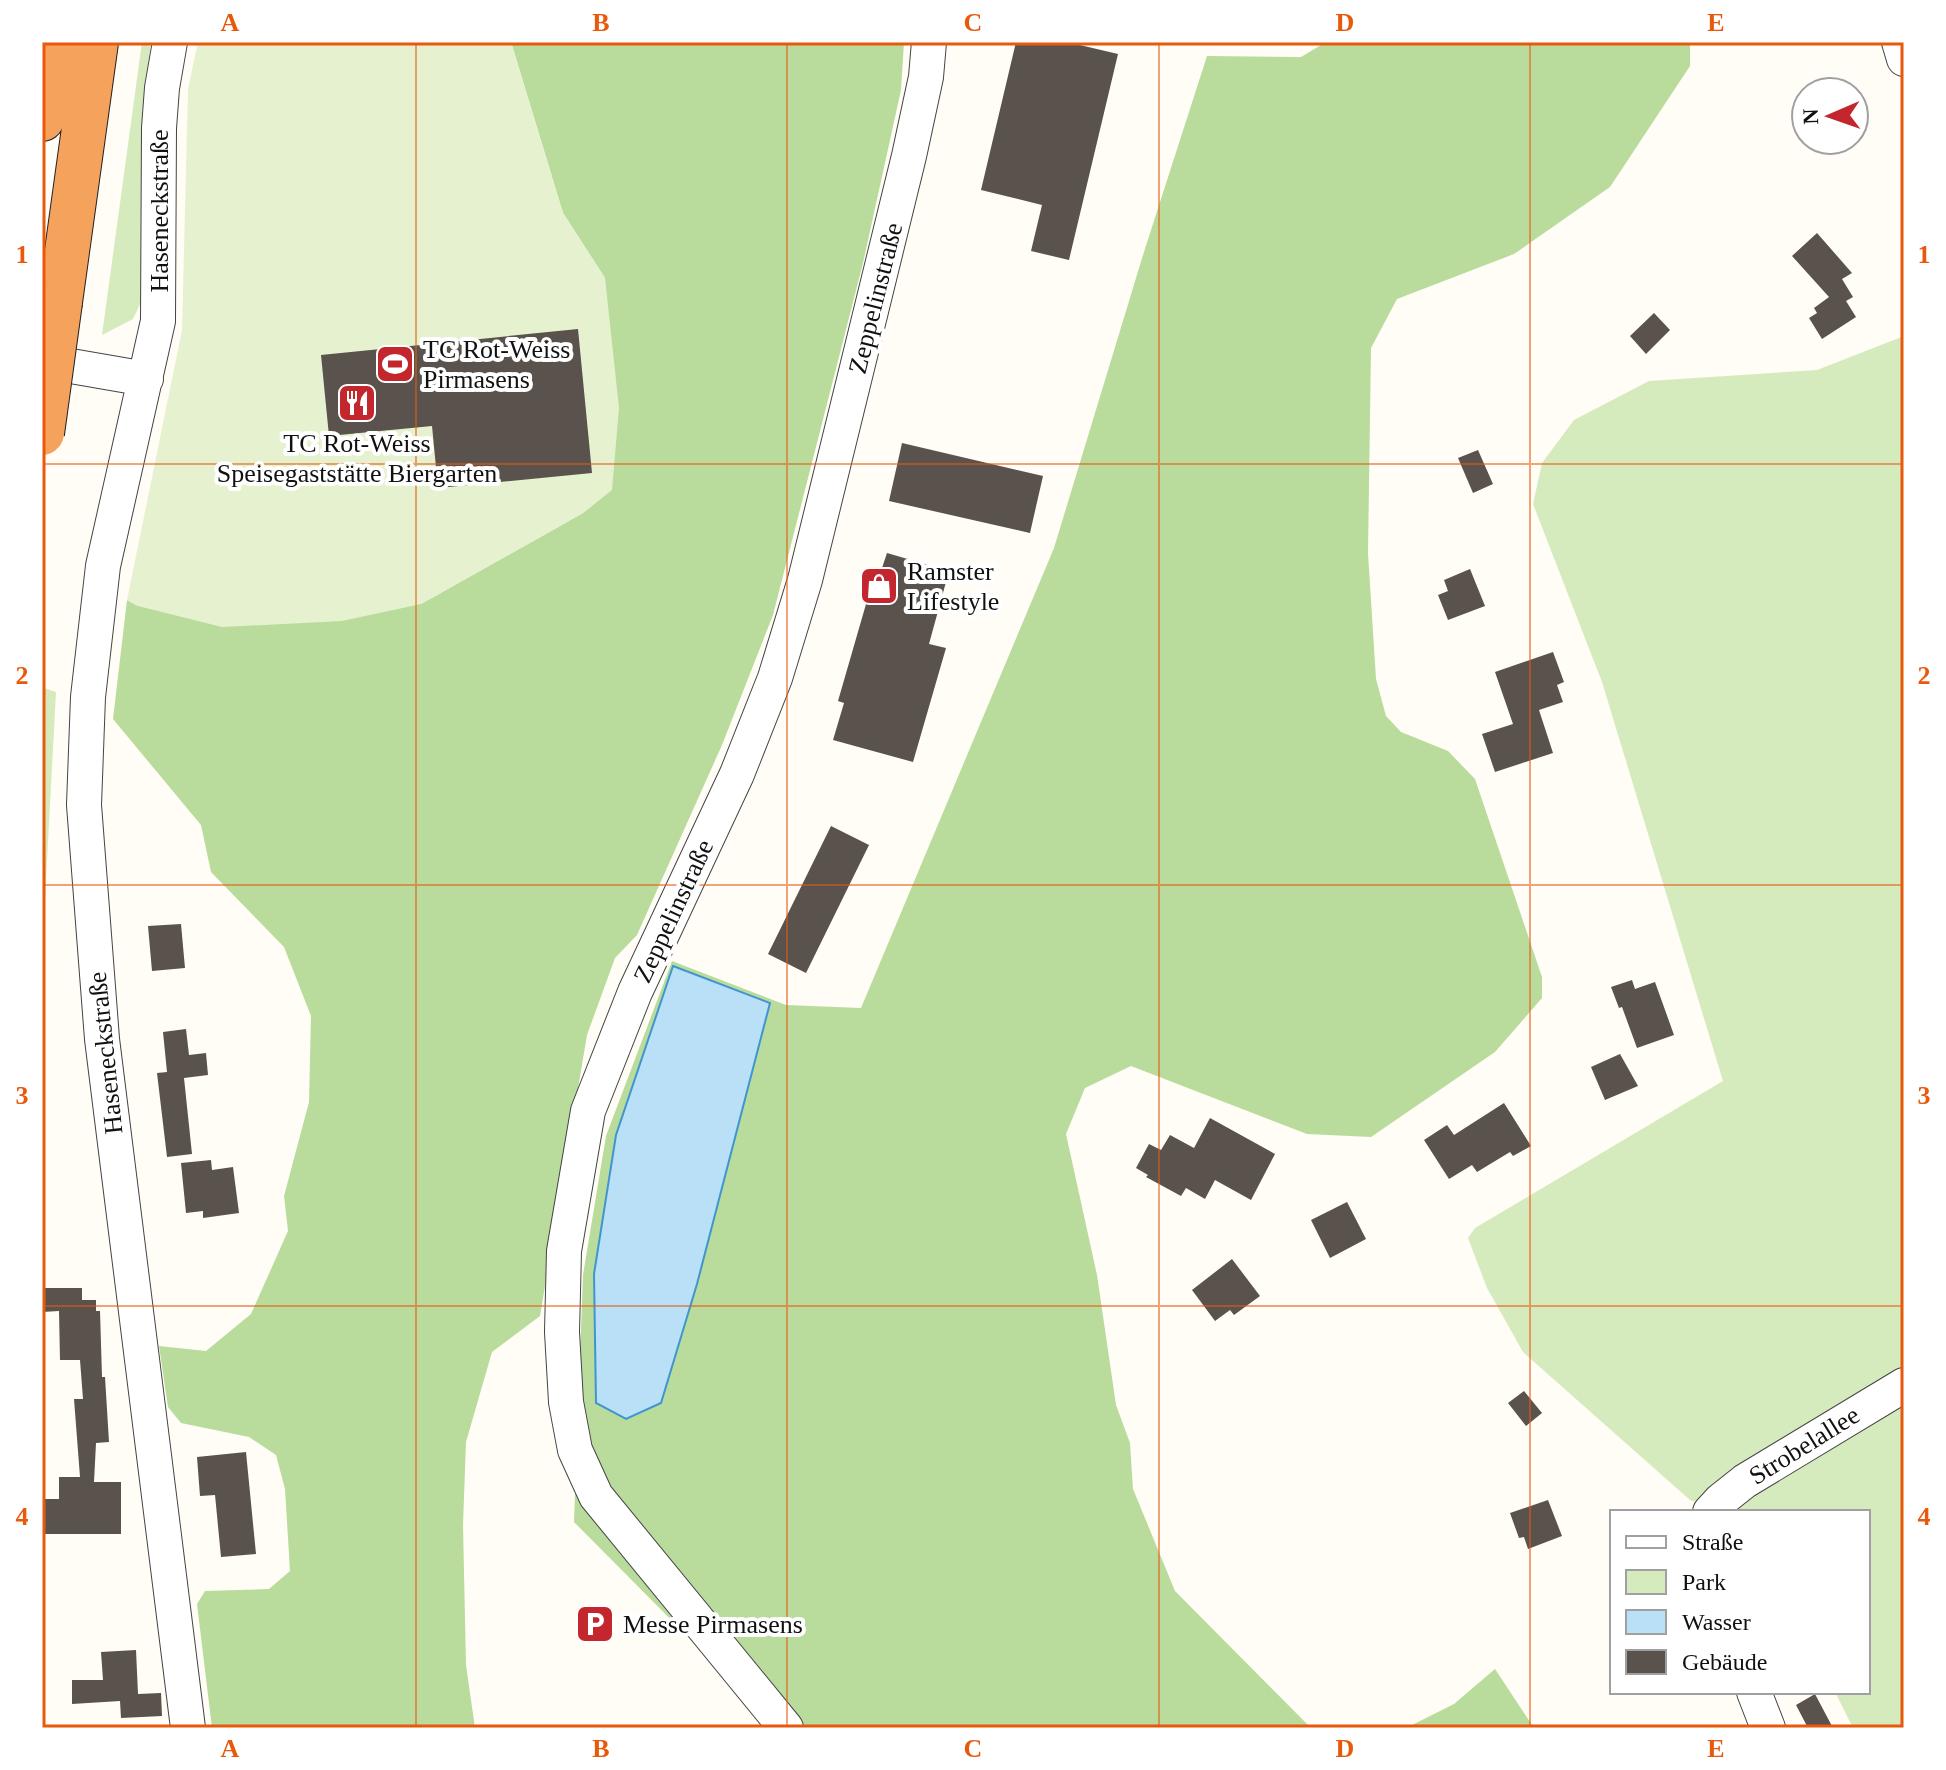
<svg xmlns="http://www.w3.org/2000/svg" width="1946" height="1770" viewBox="0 0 1946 1770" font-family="Georgia,serif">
	<rect width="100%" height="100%" fill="#fffdf5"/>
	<path fill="#d5ebbd" d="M 142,42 L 151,42 L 142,113 L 141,302 L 133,319 L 102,335 Z
		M 1904,336 L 1904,1728 L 1853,1728 L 1835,1692 L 1868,1692 L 1868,1512 L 1724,1512 L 1690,1500 L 1523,1352 L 1487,1288 L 1468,1238 L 1475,1228 L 1723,1081 L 1602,682 L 1533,504 L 1542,463 L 1574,420 L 1649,381 L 1817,370 Z
		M 44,688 L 56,692 L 42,956 L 42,703 Z"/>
	<path fill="#b9dc9c" d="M 511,42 L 904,42 L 901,90 L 863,263 L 773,615 L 722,745 L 637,935 L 615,958 L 587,1035 L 540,1316 L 492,1352 L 466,1442 L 463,1525 L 466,1665 L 475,1728 L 212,1728 L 197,1604 L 205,1591 L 269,1589 L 290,1571 L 285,1489 L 276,1455 L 249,1437 L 181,1423 L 168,1407 L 159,1346 L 206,1351 L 251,1314 L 288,1231 L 284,1196 L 309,1102 L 311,1016 L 284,947 L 211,872 L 201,825 L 113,719 L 127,600 L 138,606 L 421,604 L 583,513 L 611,490 L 605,278 L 563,213 Z
		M 1326,42 L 1690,42 L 1690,66 L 1610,187 L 1514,254 L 1397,299 L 1371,348 L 1368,553 L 1376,679 L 1386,716 L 1401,732 L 1448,751 L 1475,779 L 1542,977 L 1542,998 L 1495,1052 L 1371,1137 L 1307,1134 L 1131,1066 L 1085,1088 L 1066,1134 L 1097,1275 L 1116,1405 L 1130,1443 L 1133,1489 L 1175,1591 L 1311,1728 L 765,1728 L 719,1668 L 574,1522 L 583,1275 L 606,1136 L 672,961 L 786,1005 L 861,1008 L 1054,548 L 1143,255 L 1207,56 L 1301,57 Z
		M 1495,1669 L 1534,1728 L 1406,1728 L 1454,1704 Z"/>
	<path fill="#e6f2cf" d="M 198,42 L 511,42 L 563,213 L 605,278 L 619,408 L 612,490 L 583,513 L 421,604 L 342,621 L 222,627 L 138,606 L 127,600 L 182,330 L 188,89 Z"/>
	<path fill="#b9e0f7" stroke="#3f96cf" stroke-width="2" d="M 673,966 L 770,1003 L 697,1284 L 661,1403 L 626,1419 L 596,1403 L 594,1274 L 616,1135 Z"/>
	<path fill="#5a524d" d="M 1016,42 L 1067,42 L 1118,54 L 1069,260 L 1031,251 L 1042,205 L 981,190 Z
		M 1817,233 L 1852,273 L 1842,279 L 1853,297 L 1846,301 L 1856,317 L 1822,339 L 1809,318 L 1817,313 L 1814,308 L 1829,297 L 1792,256 Z
		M 1654,313 L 1670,330 L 1646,354 L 1630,336 Z
		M 578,329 L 592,473 L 438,488 L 432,426 L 329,436 L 321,355 Z
		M 902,443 L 1043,476 L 1030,533 L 889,501 Z
		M 1478,450 L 1493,484 L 1473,493 L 1458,458 Z
		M 887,553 L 949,571 L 929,644 L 946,648 L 913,762 L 833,740 L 844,703 L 838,701 L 875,573 L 880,574 Z
		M 1470,569 L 1485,606 L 1448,620 L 1438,595 L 1448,591 L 1444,580 Z
		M 1553,652 L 1564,682 L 1557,685 L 1563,702 L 1539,710 L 1553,753 L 1495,772 L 1482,734 L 1513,724 L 1495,672 Z
		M 831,826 L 869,845 L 806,973 L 768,954 Z
		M 181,924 L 185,968 L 152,971 L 148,926 Z
		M 1632,980 L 1635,989 L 1655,982 L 1674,1035 L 1637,1048 L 1622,1007 L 1619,1008 L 1611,987 Z
		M 186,1029 L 189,1055 L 206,1053 L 208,1075 L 184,1078 L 192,1154 L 167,1157 L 157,1073 L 167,1072 L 163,1032 Z
		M 1620,1054 L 1638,1086 L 1605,1100 L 1591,1067 Z
		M 1504,1103 L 1531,1146 L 1513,1156 L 1510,1152 L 1477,1172 L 1472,1165 L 1449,1179 L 1424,1140 L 1447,1125 L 1454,1135 Z
		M 1210,1118 L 1275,1154 L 1251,1200 L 1215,1180 L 1205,1199 L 1186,1188 L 1181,1196 L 1146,1177 L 1148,1175 L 1136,1168 L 1149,1144 L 1161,1150 L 1170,1135 L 1194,1148 Z
		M 211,1160 L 212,1170 L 233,1167 L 239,1213 L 203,1218 L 203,1211 L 186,1213 L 181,1163 Z
		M 1347,1202 L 1366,1239 L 1330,1258 L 1311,1220 Z
		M 1232,1259 L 1260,1296 L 1234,1315 L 1230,1310 L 1215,1321 L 1192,1290 Z
		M 42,1288 L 82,1288 L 82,1300 L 96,1300 L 96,1311 L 100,1311 L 102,1377 L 105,1377 L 109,1442 L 96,1443 L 94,1482 L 121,1482 L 121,1534 L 42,1534 L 42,1499 L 59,1499 L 59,1477 L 80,1477 L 74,1399 L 83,1399 L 80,1360 L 60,1360 L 59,1311 L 42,1312 Z
		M 1524,1391 L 1542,1413 L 1526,1426 L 1508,1403 Z
		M 246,1452 L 256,1554 L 221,1557 L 215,1495 L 200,1496 L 197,1457 Z
		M 1548,1500 L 1562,1536 L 1528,1549 L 1524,1537 L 1519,1538 L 1510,1513 Z
		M 136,1650 L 138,1694 L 161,1693 L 162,1716 L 121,1718 L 120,1701 L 72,1704 L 72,1680 L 103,1680 L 101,1652 Z
		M 1815,1694 L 1833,1728 L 1808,1728 L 1796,1705 Z"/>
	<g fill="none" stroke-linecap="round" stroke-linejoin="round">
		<g stroke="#444" stroke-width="36">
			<path id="minor" d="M 170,42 L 162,88 L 159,128 L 158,321 L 103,566 L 88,697 L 84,805 L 102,1039 L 188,1728
				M 1899,42 L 1904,59
				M 42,361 L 146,379
				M 1710,1512 L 1721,1500 L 1745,1481 L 1904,1385
				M 1754,1692 L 1768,1728
				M 786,1728 L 596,1496 L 575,1450 L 566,1402 L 562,1332 L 564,1251 L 588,1111 L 635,992 L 737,774 L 775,678 L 805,580 L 909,156 L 926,77 L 929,42"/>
		</g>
		<g stroke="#222" stroke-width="46">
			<path id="highway" d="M 42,119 L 53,42
				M 60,302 L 96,42"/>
		</g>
		<use href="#minor" stroke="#fff" stroke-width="34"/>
		<use href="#highway" stroke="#f5a25d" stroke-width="44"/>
		<g stroke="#222" stroke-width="46" stroke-linecap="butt">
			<path id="highway-bridge" d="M 42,433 L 60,302"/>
		</g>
		<use href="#highway-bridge" stroke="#f5a25d" stroke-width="44"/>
	</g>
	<path fill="none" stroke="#e8590c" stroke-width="2" stroke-opacity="0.55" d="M 416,42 L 416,1728M 787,42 L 787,1728M 1159,42 L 1159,1728M 1530,42 L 1530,1728M 42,464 L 1904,464M 42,885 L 1904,885M 42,1306 L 1904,1306"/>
	<defs>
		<g id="stadium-square" transform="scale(2)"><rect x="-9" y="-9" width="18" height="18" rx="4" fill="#c4262e" stroke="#fff"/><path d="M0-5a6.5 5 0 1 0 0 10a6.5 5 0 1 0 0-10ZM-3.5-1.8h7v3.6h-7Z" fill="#fff"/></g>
		<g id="restaurant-square" transform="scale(2)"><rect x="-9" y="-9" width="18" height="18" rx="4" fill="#c4262e" stroke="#fff"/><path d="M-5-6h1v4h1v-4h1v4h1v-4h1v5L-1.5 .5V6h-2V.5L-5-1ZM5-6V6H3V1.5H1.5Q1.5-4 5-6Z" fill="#fff"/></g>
		<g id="shop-square" transform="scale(2)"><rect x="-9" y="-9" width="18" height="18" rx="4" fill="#c4262e" stroke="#fff"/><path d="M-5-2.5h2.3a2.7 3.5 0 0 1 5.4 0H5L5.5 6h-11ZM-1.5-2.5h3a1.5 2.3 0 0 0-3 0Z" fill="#fff"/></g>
		<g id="parking-square" transform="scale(2)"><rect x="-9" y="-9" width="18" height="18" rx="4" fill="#c4262e" stroke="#fff"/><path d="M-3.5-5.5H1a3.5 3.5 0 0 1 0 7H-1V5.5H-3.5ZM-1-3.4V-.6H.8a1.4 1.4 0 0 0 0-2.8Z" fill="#fff"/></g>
	</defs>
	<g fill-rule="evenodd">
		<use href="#stadium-square" x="395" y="364"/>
		<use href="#restaurant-square" x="357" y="403"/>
		<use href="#shop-square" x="879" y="586"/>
		<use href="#parking-square" x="595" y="1624"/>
	</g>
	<g text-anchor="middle" stroke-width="8" stroke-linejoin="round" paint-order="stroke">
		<g font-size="26" fill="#111" stroke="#fff">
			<text transform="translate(159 211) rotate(-90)" y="9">Haseneckstraße</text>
			<text transform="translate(875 298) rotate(-76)" y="9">Zeppelinstraße</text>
			<text transform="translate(673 911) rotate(-65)" y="9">Zeppelinstraße</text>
			<text transform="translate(105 1053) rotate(-96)" y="9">Haseneckstraße</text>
			<text transform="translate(1804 1445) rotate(-32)" y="9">Strobelallee</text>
		</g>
		<g font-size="26" fill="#111" stroke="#fff" text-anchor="start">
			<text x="423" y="358">TC Rot-Weiss<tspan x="423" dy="30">Pirmasens</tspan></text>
			<text x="357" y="452" text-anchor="middle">TC Rot-Weiss<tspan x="357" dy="30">Speisegaststätte Biergarten</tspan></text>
			<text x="907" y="580">Ramster<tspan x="907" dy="30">Lifestyle</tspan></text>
			<text x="623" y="1633">Messe Pirmasens</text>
		</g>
	</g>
	<rect width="1946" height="1770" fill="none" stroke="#ffffff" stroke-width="88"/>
	<rect x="1610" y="1510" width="260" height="184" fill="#ffffff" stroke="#a0a0a0" stroke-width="2"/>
	<rect x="1626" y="1536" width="40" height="12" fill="#ffffff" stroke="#a0a0a0" stroke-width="2"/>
	<text x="1682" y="1550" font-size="24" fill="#111111">Straße</text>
	<rect x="1626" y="1570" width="40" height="24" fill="#d5ebbd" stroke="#a0a0a0" stroke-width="2"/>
	<text x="1682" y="1590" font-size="24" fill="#111111">Park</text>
	<rect x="1626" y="1610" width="40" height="24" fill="#b9e0f7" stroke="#a0a0a0" stroke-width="2"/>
	<text x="1682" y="1630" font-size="24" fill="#111111">Wasser</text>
	<rect x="1626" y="1650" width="40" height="24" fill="#5a524d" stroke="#a0a0a0" stroke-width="2"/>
	<text x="1682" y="1670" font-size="24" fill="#111111">Gebäude</text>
	<g transform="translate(1830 116) rotate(268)"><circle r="38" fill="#ffffff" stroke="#a0a0a0" stroke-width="2"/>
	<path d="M0-6L14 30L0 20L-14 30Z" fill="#c4262e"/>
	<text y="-12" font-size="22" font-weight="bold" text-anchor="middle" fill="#111111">N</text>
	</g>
	<rect x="44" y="44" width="1858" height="1682" fill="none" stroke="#e8590c" stroke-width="3"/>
	<g font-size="26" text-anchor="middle" font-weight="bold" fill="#e8590c">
		<text x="230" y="31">A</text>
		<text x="601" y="31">B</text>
		<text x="973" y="31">C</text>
		<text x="1345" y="31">D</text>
		<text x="1716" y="31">E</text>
		<text x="22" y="263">1</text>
		<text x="1924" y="263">1</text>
		<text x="22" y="684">2</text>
		<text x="1924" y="684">2</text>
		<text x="22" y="1104">3</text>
		<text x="1924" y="1104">3</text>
		<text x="22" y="1525">4</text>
		<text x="1924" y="1525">4</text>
		<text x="230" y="1757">A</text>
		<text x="601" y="1757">B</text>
		<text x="973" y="1757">C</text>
		<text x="1345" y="1757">D</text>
		<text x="1716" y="1757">E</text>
	</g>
</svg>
